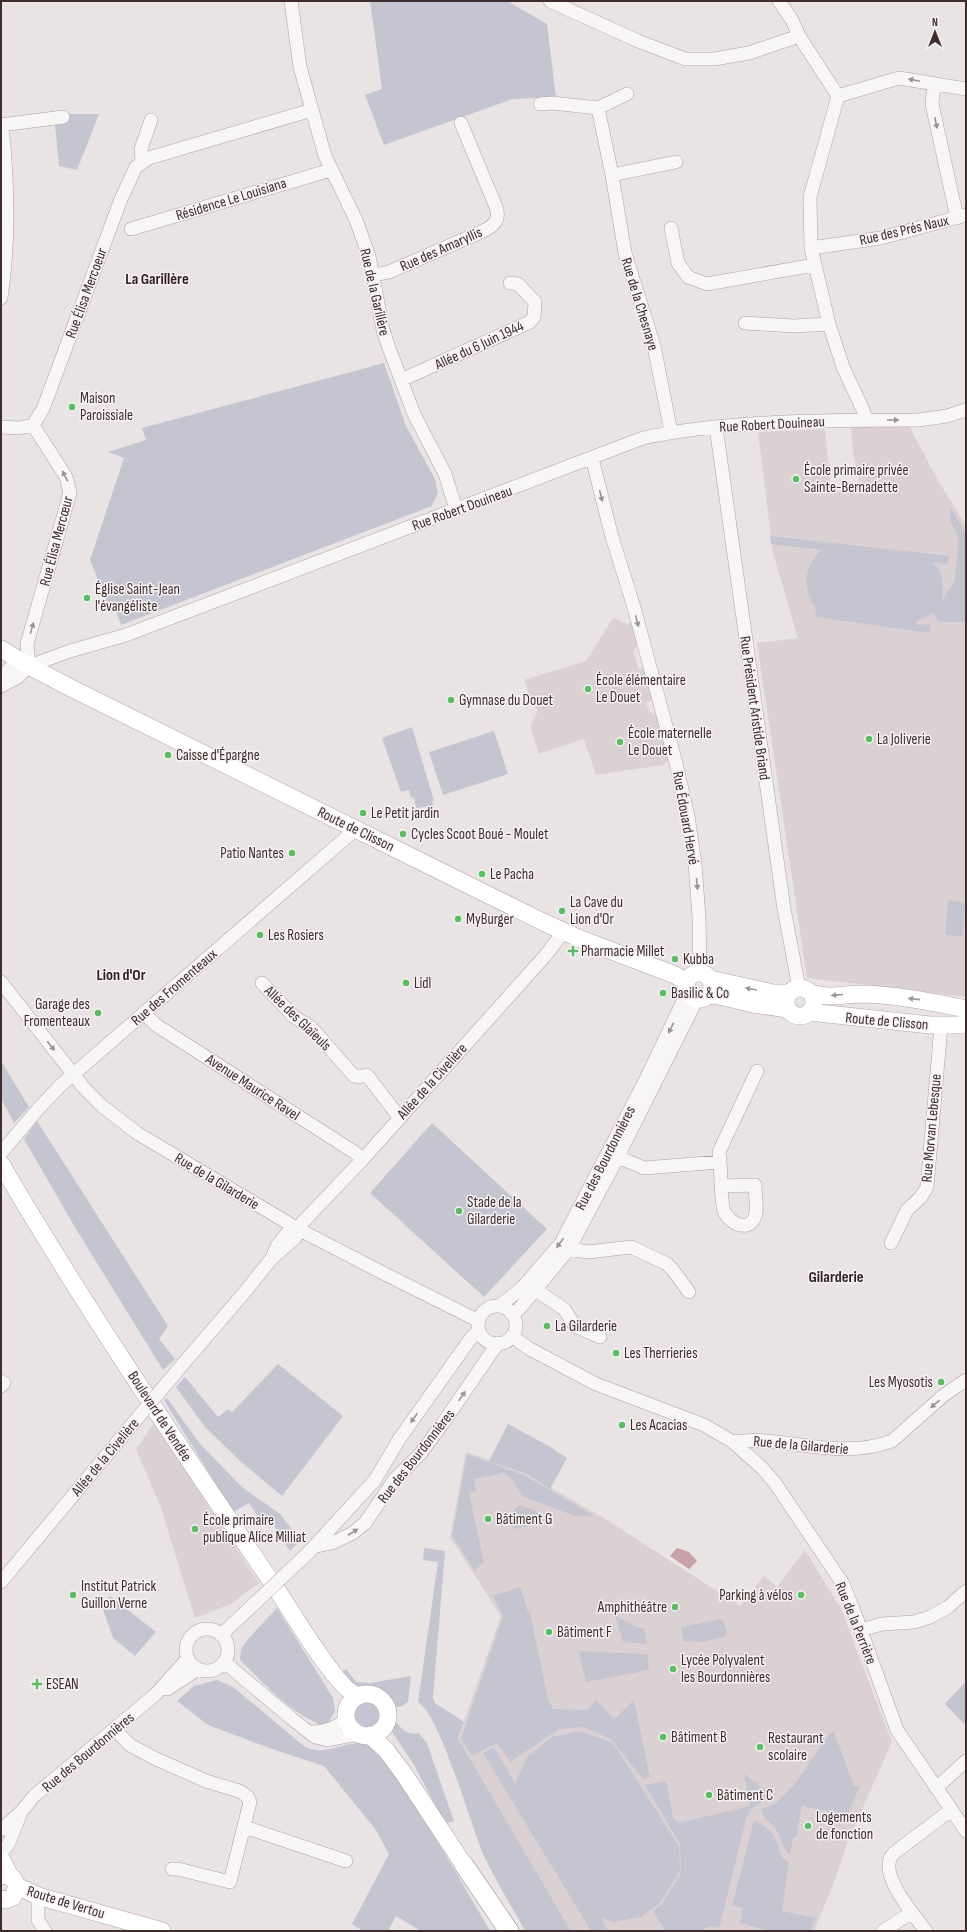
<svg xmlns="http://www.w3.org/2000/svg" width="967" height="1932" viewBox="0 0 967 1932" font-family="'Sofia Sans Condensed',sans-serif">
	<rect width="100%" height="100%" fill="#e9e3e4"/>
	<path fill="#dbd1d2" d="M 908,424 L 936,477 L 966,526 L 966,997 L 807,978 L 757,643 L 798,638 L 773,553 L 758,432 L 825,429 L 831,492 L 861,490 L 853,452 L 851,427 Z
		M 613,618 L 626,624 L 631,623 L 637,645 L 633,652 L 639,669 L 644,668 L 652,700 L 646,702 L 649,711 L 657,716 L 669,760 L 663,765 L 596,775 L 584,739 L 539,754 L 530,726 L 538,711 L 530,697 L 524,680 L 586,661 Z
		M 154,1423 L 259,1583 L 231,1604 L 195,1618 L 161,1508 L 136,1449 Z
		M 466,1452 L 527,1474 L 607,1520 L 740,1606 L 764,1576 L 777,1587 L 805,1550 L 841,1609 L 892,1742 L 848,1841 L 835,1880 L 814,1931 L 571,1931 L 458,1738 L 501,1616 L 450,1537 Z"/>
	<path fill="#c5c5d2" d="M 370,1 L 507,1 L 547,24 L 556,97 L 513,99 L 384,145 L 365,95 L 382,89 Z
		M 70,114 L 99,114 L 77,170 L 59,166 L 55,125 L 65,123 Z
		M 384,363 L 406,426 L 435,479 L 438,493 L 432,506 L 121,625 L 116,611 L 111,613 L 90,560 L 124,458 L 108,452 L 146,440 L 142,428 Z
		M 950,507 L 966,533 L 966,622 L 938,622 L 933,613 L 917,621 L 916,624 L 931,625 L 930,633 L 815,617 L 816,608 C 801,588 804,565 822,550 L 771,544 L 770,536 L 949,556 L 948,564 L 933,562 C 944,574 944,586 942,600 L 955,581 L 958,542 L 957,533 L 950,521 Z
		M 412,727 L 434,801 L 432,801 L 433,806 L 416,808 L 414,797 L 411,798 L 409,790 L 401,792 L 382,738 Z
		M 494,731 L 508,774 L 443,795 L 429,752 Z
		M 950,900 L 963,902 L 965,904 L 963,935 L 960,936 L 947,935 L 945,932 L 948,902 Z
		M 1,1061 L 29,1107 L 14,1123 L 1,1098 Z
		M 37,1121 L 168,1326 L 159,1339 L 175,1359 L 163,1370 L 76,1229 L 24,1139 Z
		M 432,1123 L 547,1229 L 484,1297 L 370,1193 Z
		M 278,1364 L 343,1416 L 282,1496 L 240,1461 L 205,1427 L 176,1387 L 185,1377 L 218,1417 L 228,1409 L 232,1412 Z
		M 167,1398 L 200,1444 L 242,1487 L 280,1514 L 300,1540 L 290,1551 L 269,1518 L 262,1522 L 249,1503 L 233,1512 L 164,1400 Z
		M 508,1424 L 549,1446 L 567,1458 L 550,1489 L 527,1474 L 489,1461 Z
		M 467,1454 L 526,1476 L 594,1516 L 575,1516 L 522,1496 L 512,1479 L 504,1473 L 474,1479 L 476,1491 L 469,1493 L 484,1563 L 474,1570 L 452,1535 Z
		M 520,1505 L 534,1510 L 540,1514 L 543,1518 L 542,1523 L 515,1529 L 511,1526 C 509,1516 511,1510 520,1505 Z
		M 424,1548 L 445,1551 L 433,1698 L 435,1703 L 464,1722 L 458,1738 L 571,1931 L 525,1931 C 512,1907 497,1883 485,1858 C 471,1828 441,1716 418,1702 L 438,1562 L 423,1560 Z
		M 520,1587 L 528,1612 L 530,1612 L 548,1699 L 553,1709 L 588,1710 L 596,1700 L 614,1719 L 634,1700 L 650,1777 L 643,1779 L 611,1739 L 583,1727 L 559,1729 L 510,1762 L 497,1743 L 472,1756 L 461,1739 L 503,1616 L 493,1596 Z
		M 110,1596 L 156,1632 L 135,1656 L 113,1638 L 102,1607 Z
		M 277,1608 L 333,1698 L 335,1711 L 329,1722 L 322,1725 C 289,1713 265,1684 240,1660 L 241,1649 L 248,1639 Z
		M 615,1615 L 634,1626 L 645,1629 L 646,1644 L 623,1642 Z
		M 722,1619 L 727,1632 L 726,1636 L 704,1642 L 684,1641 L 681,1627 Z
		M 579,1651 L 647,1654 L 649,1670 L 586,1682 Z
		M 346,1669 L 356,1682 L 370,1683 L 411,1676 L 408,1702 L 402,1706 L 393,1708 L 381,1693 L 371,1688 L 354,1685 L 341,1673 Z
		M 217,1680 L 233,1687 L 304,1746 C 326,1759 344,1738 368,1745 C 373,1747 378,1753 383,1756 L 441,1847 L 490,1931 L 421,1931 L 396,1916 L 388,1931 L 363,1931 L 352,1924 L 389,1854 L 376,1830 L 324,1766 L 275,1750 L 208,1725 L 177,1701 L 194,1686 Z
		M 966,1681 L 966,1726 L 945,1704 Z
		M355 1715a12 12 0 1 1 24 0a12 12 0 1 1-24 0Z
		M 393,1723 L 397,1723 C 404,1731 407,1735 419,1733 L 427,1743 L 454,1821 L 445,1824 L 414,1765 L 392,1732 L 390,1727 Z
		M 580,1731 L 613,1743 L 679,1846 L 680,1871 L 660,1903 L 641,1917 L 614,1922 L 601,1918 L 608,1931 L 591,1931 L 483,1753 L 494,1747 L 515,1783 L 528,1756 L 552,1737 Z
		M 831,1732 L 834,1732 L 854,1786 L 860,1786 L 848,1813 L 843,1815 L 802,1806 L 796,1838 L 793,1838 L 790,1855 C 782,1849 782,1838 776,1830 C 771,1821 763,1820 761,1809 L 775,1804 L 794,1785 Z
		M 744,1774 L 772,1795 L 751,1809 L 746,1818 L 720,1926 L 708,1927 L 700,1931 L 666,1931 L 653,1911 L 662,1904 L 681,1873 L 680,1844 L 645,1785 L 666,1781 L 673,1818 L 678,1823 L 750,1806 Z
		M 754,1820 C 761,1824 770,1829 774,1836 C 780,1846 777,1857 789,1862 L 782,1911 L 816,1918 L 810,1931 L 769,1931 L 740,1923 L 743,1908 L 732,1906 Z"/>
	<path fill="#c5a2aa" d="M 677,1548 L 689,1552 L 697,1561 L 689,1569 L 670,1556 Z"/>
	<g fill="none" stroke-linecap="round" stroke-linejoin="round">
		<g stroke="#aca1a2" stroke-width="14">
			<path id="minor" d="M 291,1 L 300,67 L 325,156 L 356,220 L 369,256 L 383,330 L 389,348 L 414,414 L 445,474 L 456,509
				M 550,1 L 638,41 L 685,59 L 714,59 L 749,53 L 799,36
				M 779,1 L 792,20 L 799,36 L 838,96 L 810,197 L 811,248 L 829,324 L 843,367 L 863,410 L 866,420
				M 934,84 L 932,104 L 957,218
				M 627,94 L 598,108 L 612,175 L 625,253 L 654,346 L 671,432
				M 838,96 L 899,78 L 966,89
				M 540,104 L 552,103 L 598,108
				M 1,125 L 63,117
				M 142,162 L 141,149 L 151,120
				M 612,175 L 676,162
				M 671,228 L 678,263 L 688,277 L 707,284 L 814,265
				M 131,229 L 331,170
				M 811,248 L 881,238 L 966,215
				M 374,275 L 389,272 L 481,232 C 492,227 501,221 496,207 L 461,123
				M 1,298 C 10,240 8,183 2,125
				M 745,323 L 794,326 L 829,324
				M 401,380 L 530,322 L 534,317 L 535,302 L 518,284 L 510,283
				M 33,425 L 43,409 L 121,199 L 136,167 L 149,158 L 312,110
				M 1,427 L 19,428 L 33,425
				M 716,427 L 784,909 L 799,988
				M 592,458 L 612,537 L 633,604 L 676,763 L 688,816 L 695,864 L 699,917 L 700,974
				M 29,666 L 27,644 L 70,493 L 66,477 L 33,425
				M 1,677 L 10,668 L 32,666
				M 1,686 L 18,677 L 29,666 L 70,651 L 126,635 L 643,438 C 730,420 829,420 919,420 L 947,416 L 966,410
				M 1,982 L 84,1088 L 102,1106 L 137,1133 L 298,1229 L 381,1272 L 479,1321
				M 262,983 L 294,1017 L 311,1027 L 354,1076 L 358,1077 L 367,1075 L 399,1117
				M 144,1013 L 156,1025 L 354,1152 L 363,1159
				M 1,1153 L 39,1108 L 61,1085 L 356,829
				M 618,1157 L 644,1168 L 720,1162 C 721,1172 721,1204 724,1211 C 731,1226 752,1233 756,1213 C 757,1205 755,1194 755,1185 L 722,1186
				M 720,1162 L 719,1152 L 757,1071
				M 891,1243 L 907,1210 L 921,1197 L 927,1187 L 941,1026
				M 569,1249 L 588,1252 L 631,1247 L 667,1264 L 672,1269 L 689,1292
				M 272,1258 L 296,1237 L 298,1229 L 302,1223 L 363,1159 L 545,956 L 558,939 L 562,931
				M 536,1290 L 564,1309 L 575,1326 L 600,1337
				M 499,1306 L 521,1289 L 561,1243 L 646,1079 L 687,993
				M478 1325a19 19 0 1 1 38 0a19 19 0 1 1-38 0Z
				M 513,1314 L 520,1308 L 569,1249 L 610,1172 L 694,1005 L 698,999
				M 512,1336 L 528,1348 L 596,1384 L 704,1425 L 733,1442 L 762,1468 L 775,1483 L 843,1584 L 855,1614 L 897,1730 L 966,1831
				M 183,1364 L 244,1293 L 272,1258 L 277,1246 L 288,1232 L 298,1229
				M 1,1381 L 4,1383 L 1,1386
				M 733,1442 C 751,1439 768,1441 786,1443 C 823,1448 856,1454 892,1441 L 944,1395 L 966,1380
				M 317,1546 L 332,1543 L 353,1533 L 365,1523 L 395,1479 L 421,1453 L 443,1423 L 498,1343
				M 309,1552 L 375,1480 L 400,1438 L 471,1338 L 479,1331
				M 1,1582 L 140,1415
				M186 1650a21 21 0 1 1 42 0a21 21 0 1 1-42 0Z
				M 861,1630 L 882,1624 L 914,1622 L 930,1617 L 948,1607 L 966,1591
				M 221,1635 L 254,1604
				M 224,1662 L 291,1718 L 315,1737 L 328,1740 L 358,1734
				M 167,1689 L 198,1669
				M 115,1730 L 130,1745 L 154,1758 L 206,1781 L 239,1791 L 247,1796 L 250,1802 L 230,1882 L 178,1869 L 172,1869
				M 309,1732 C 325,1732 335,1729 347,1718
				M 936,1788 L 966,1761
				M 245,1827 L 346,1861
				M 1,1830 L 21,1812 L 34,1796 L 156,1694 L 188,1658
				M 1,1853 L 8,1845 L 20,1815
				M 38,1896 L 38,1920 L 45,1931
				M 883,1931 L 912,1912
				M 926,1931 C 914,1915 875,1871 894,1853 L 951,1810"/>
		</g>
		<g stroke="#b4a3a6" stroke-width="18">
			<path id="major" d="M 1,649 L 29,666 L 69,687 L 541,921 L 578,938 L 675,975 L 687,982
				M686 986a13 13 0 1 1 26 0a13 13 0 1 1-26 0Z
				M 710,979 L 773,993 L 790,993
				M786 1002a14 14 0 1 1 28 0a14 14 0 1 1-28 0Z
				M 811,993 C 828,999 845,994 863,994 C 898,995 932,1002 966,1009
				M 708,996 L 715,995 L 753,1004 L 788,1009
				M 809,1012 L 930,1025 L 966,1025
				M 1,1164 C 87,1311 183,1452 279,1593 C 292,1612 339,1693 359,1696
				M346 1715a21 21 0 1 1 42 0a21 21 0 1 1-42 0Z
				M 370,1735 L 386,1750 L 404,1774 L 464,1865
				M 1,1859 L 10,1876
				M 1,1876 L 5,1875 L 13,1878 L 17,1886 L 13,1897 L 6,1900 L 1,1899
				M 17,1886 L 38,1896 L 162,1931"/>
		</g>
		<g stroke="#9e8c8e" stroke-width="20">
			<path id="highway" d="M 464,1865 L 509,1931"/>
		</g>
		<use href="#minor" stroke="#f8f5f5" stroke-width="13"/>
		<use href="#major" stroke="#fff" stroke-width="17"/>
		<use href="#highway" stroke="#fff" stroke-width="19"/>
		<g stroke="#aca1a2" stroke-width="14" stroke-linecap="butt">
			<path id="minor-bridge" d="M 140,1415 L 183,1364
				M 254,1604 L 309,1552"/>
		</g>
		<use href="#minor-bridge" stroke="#f8f5f5" stroke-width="13"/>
	</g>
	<defs><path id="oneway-solid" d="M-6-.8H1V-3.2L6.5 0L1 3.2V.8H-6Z"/></defs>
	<g fill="#9c9092">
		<use href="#oneway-solid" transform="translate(914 80) rotate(-168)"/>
		<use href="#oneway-solid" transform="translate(936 123) rotate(78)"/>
		<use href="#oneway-solid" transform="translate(893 420)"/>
		<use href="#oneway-solid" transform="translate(65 476) rotate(-117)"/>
		<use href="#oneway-solid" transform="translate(601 496) rotate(76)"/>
		<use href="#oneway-solid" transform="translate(637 621) rotate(75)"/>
		<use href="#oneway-solid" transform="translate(32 628) rotate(-74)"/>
		<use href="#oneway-solid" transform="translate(697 884) rotate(85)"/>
		<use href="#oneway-solid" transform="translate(671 1028) rotate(116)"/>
		<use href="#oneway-solid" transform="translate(51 1046) rotate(52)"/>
		<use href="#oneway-solid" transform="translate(560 1243) rotate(126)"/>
		<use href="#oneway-solid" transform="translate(462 1396) rotate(-55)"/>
		<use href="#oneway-solid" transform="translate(935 1404) rotate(139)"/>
		<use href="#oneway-solid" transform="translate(414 1418) rotate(126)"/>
		<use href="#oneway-solid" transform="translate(353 1532) rotate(-33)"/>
	</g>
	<g fill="#a09696">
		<use href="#oneway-solid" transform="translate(751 989) rotate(-170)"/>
		<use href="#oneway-solid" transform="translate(837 995) rotate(175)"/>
		<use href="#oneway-solid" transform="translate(914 999) rotate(-174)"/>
	</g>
	<g fill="#56c061" stroke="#f7f2f3" stroke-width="1.5">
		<circle cx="72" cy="407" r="4"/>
		<circle cx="796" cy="479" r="4"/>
		<circle cx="87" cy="598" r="4"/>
		<circle cx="588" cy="689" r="4"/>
		<circle cx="451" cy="700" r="4"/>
		<circle cx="869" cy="739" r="4"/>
		<circle cx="620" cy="742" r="4"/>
		<circle cx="168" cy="755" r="4"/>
		<circle cx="363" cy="813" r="4"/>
		<circle cx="403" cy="834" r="4"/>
		<circle cx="292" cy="853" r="4"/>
		<circle cx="482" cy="874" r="4"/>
		<circle cx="562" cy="911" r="4"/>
		<circle cx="458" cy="919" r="4"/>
		<circle cx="260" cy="935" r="4"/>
		<path d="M571 945h4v4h4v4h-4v4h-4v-4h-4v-4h4z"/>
		<circle cx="675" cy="959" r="4"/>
		<circle cx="406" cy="983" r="4"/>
		<circle cx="663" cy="993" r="4"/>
		<circle cx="98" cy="1013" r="4"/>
		<circle cx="459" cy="1211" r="4"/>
		<circle cx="547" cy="1326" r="4"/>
		<circle cx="616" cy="1353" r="4"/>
		<circle cx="941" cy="1382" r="4"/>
		<circle cx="622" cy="1425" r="4"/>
		<circle cx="488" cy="1519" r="4"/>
		<circle cx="195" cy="1529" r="4"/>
		<circle cx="73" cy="1595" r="4"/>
		<circle cx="801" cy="1595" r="4"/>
		<circle cx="675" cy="1607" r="4"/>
		<circle cx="549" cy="1632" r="4"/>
		<circle cx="673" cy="1669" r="4"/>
		<path d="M35 1678h4v4h4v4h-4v4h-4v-4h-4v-4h4z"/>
		<circle cx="663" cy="1737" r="4"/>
		<circle cx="760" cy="1747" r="4"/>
		<circle cx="709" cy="1795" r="4"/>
		<circle cx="808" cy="1826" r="4"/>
	</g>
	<g text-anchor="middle" stroke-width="3" stroke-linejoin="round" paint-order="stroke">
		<g font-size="15" fill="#402c2e" stroke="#f7f2f3">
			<text transform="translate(231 199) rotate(-17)" y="5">Résidence Le Louisiana</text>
			<text transform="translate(904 230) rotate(-13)" y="5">Rue des Prés Naux</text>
			<text transform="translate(441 249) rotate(-24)" y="5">Rue des Amaryllis</text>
			<text transform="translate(375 292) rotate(77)" y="5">Rue de la Garillère</text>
			<text transform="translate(86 293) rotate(-70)" y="5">Rue Élisa Mercoeur</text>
			<text transform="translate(640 304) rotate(73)" y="5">Rue de la Chesnaye</text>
			<text transform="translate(479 345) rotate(-25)" y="5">Allée du 6 Juin 1944</text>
			<text transform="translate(772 424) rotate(-3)" y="5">Rue Robert Douineau</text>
			<text transform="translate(462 508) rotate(-20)" y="5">Rue Robert Douineau</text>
			<text transform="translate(56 541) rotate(-75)" y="5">Rue Élisa Mercœur</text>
			<text transform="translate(755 708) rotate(82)" y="5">Rue Président Aristide Briand</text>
			<text transform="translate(686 818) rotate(80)" y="5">Rue Édouard Hervé</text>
			<text transform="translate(356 829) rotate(26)" y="5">Route de Clisson</text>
			<text transform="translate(174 987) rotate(-41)" y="5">Rue des Fromenteaux</text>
			<text transform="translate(298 1018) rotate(44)" y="5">Allée des Glaïeuls</text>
			<text transform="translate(887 1021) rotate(5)" y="5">Route de Clisson</text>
			<text transform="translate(432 1081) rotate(-48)" y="5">Allée de la Civelière</text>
			<text transform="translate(253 1087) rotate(33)" y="5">Avenue Maurice Ravel</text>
			<text transform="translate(931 1128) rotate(-85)" y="5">Rue Morvan Lebesque</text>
			<text transform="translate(605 1158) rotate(-63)" y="5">Rue des Bourdonnières</text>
			<text transform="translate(217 1181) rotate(31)" y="5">Rue de la Gilarderie</text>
			<text transform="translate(160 1416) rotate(57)" y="5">Boulevard de Vendée</text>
			<text transform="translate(801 1445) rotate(5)" y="5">Rue de la Gilarderie</text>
			<text transform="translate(416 1456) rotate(-52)" y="5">Rue des Bourdonnières</text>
			<text transform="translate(105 1457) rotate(-50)" y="5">Allée de la Civelière</text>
			<text transform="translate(856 1623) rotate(68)" y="5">Rue de la Perrière</text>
			<text transform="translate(88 1752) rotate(-40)" y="5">Rue des Bourdonnières</text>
			<text transform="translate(66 1902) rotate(17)" y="5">Route de Vertou</text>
		</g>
		<g font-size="15" fill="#402c2e" stroke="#f7f2f3" text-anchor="start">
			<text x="80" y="403">Maison<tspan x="80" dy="17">Paroissiale</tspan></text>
			<text x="804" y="475">École primaire privée<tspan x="804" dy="17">Sainte-Bernadette</tspan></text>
			<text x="95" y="594">Église Saint-Jean<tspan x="95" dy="17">l'évangéliste</tspan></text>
			<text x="596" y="685">École élémentaire<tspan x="596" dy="17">Le Douet</tspan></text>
			<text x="459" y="705">Gymnase du Douet</text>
			<text x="628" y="738">École maternelle<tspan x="628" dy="17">Le Douet</tspan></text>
			<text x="877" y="744">La Joliverie</text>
			<text x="176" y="760">Caisse d'Épargne</text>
			<text x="371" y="818">Le Petit jardin</text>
			<text x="411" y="839">Cycles Scoot Boué - Moulet</text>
			<text x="284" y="858" text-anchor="end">Patio Nantes</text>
			<text x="490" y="879">Le Pacha</text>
			<text x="570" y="907">La Cave du<tspan x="570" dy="17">Lion d'Or</tspan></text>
			<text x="466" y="924">MyBurger</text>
			<text x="268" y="940">Les Rosiers</text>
			<text x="581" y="956">Pharmacie Millet</text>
			<text x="683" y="964">Kubba</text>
			<text x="414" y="988">Lidl</text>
			<text x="671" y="998">Basilic &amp; Co</text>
			<text x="90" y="1009" text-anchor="end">Garage des<tspan x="90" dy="17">Fromenteaux</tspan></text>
			<text x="467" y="1207">Stade de la<tspan x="467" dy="17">Gilarderie</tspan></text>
			<text x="555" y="1331">La Gilarderie</text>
			<text x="624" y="1358">Les Therrieries</text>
			<text x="933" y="1387" text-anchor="end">Les Myosotis</text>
			<text x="630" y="1430">Les Acacias</text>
			<text x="496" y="1524">Bâtiment G</text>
			<text x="203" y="1525">École primaire<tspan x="203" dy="17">publique Alice Milliat</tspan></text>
			<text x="81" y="1591">Institut Patrick<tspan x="81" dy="17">Guillon Verne</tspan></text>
			<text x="793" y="1600" text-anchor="end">Parking à vélos</text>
			<text x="667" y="1612" text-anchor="end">Amphithéâtre</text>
			<text x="557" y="1637">Bâtiment F</text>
			<text x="681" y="1665">Lycée Polyvalent<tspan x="681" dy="17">les Bourdonnières</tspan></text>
			<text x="46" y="1689">ESEAN</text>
			<text x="671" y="1742">Bâtiment B</text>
			<text x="768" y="1743">Restaurant<tspan x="768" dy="17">scolaire</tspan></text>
			<text x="717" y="1800">Bâtiment C</text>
			<text x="816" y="1822">Logements<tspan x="816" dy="17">de fonction</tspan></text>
		</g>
		<g font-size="16" font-weight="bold" fill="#311e20" stroke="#f7f2f3">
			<text x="157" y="284">La Garillère</text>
			<text x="121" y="980">Lion d'Or</text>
			<text x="836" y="1282">Gilarderie</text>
		</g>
	</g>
	<rect width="967" height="1932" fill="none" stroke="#402c2e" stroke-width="4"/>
	<g transform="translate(935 32)" stroke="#f7f2f3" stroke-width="3" paint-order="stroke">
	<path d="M0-3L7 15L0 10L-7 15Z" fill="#402c2e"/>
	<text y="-6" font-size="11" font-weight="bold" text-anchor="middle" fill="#402c2e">N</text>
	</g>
</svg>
